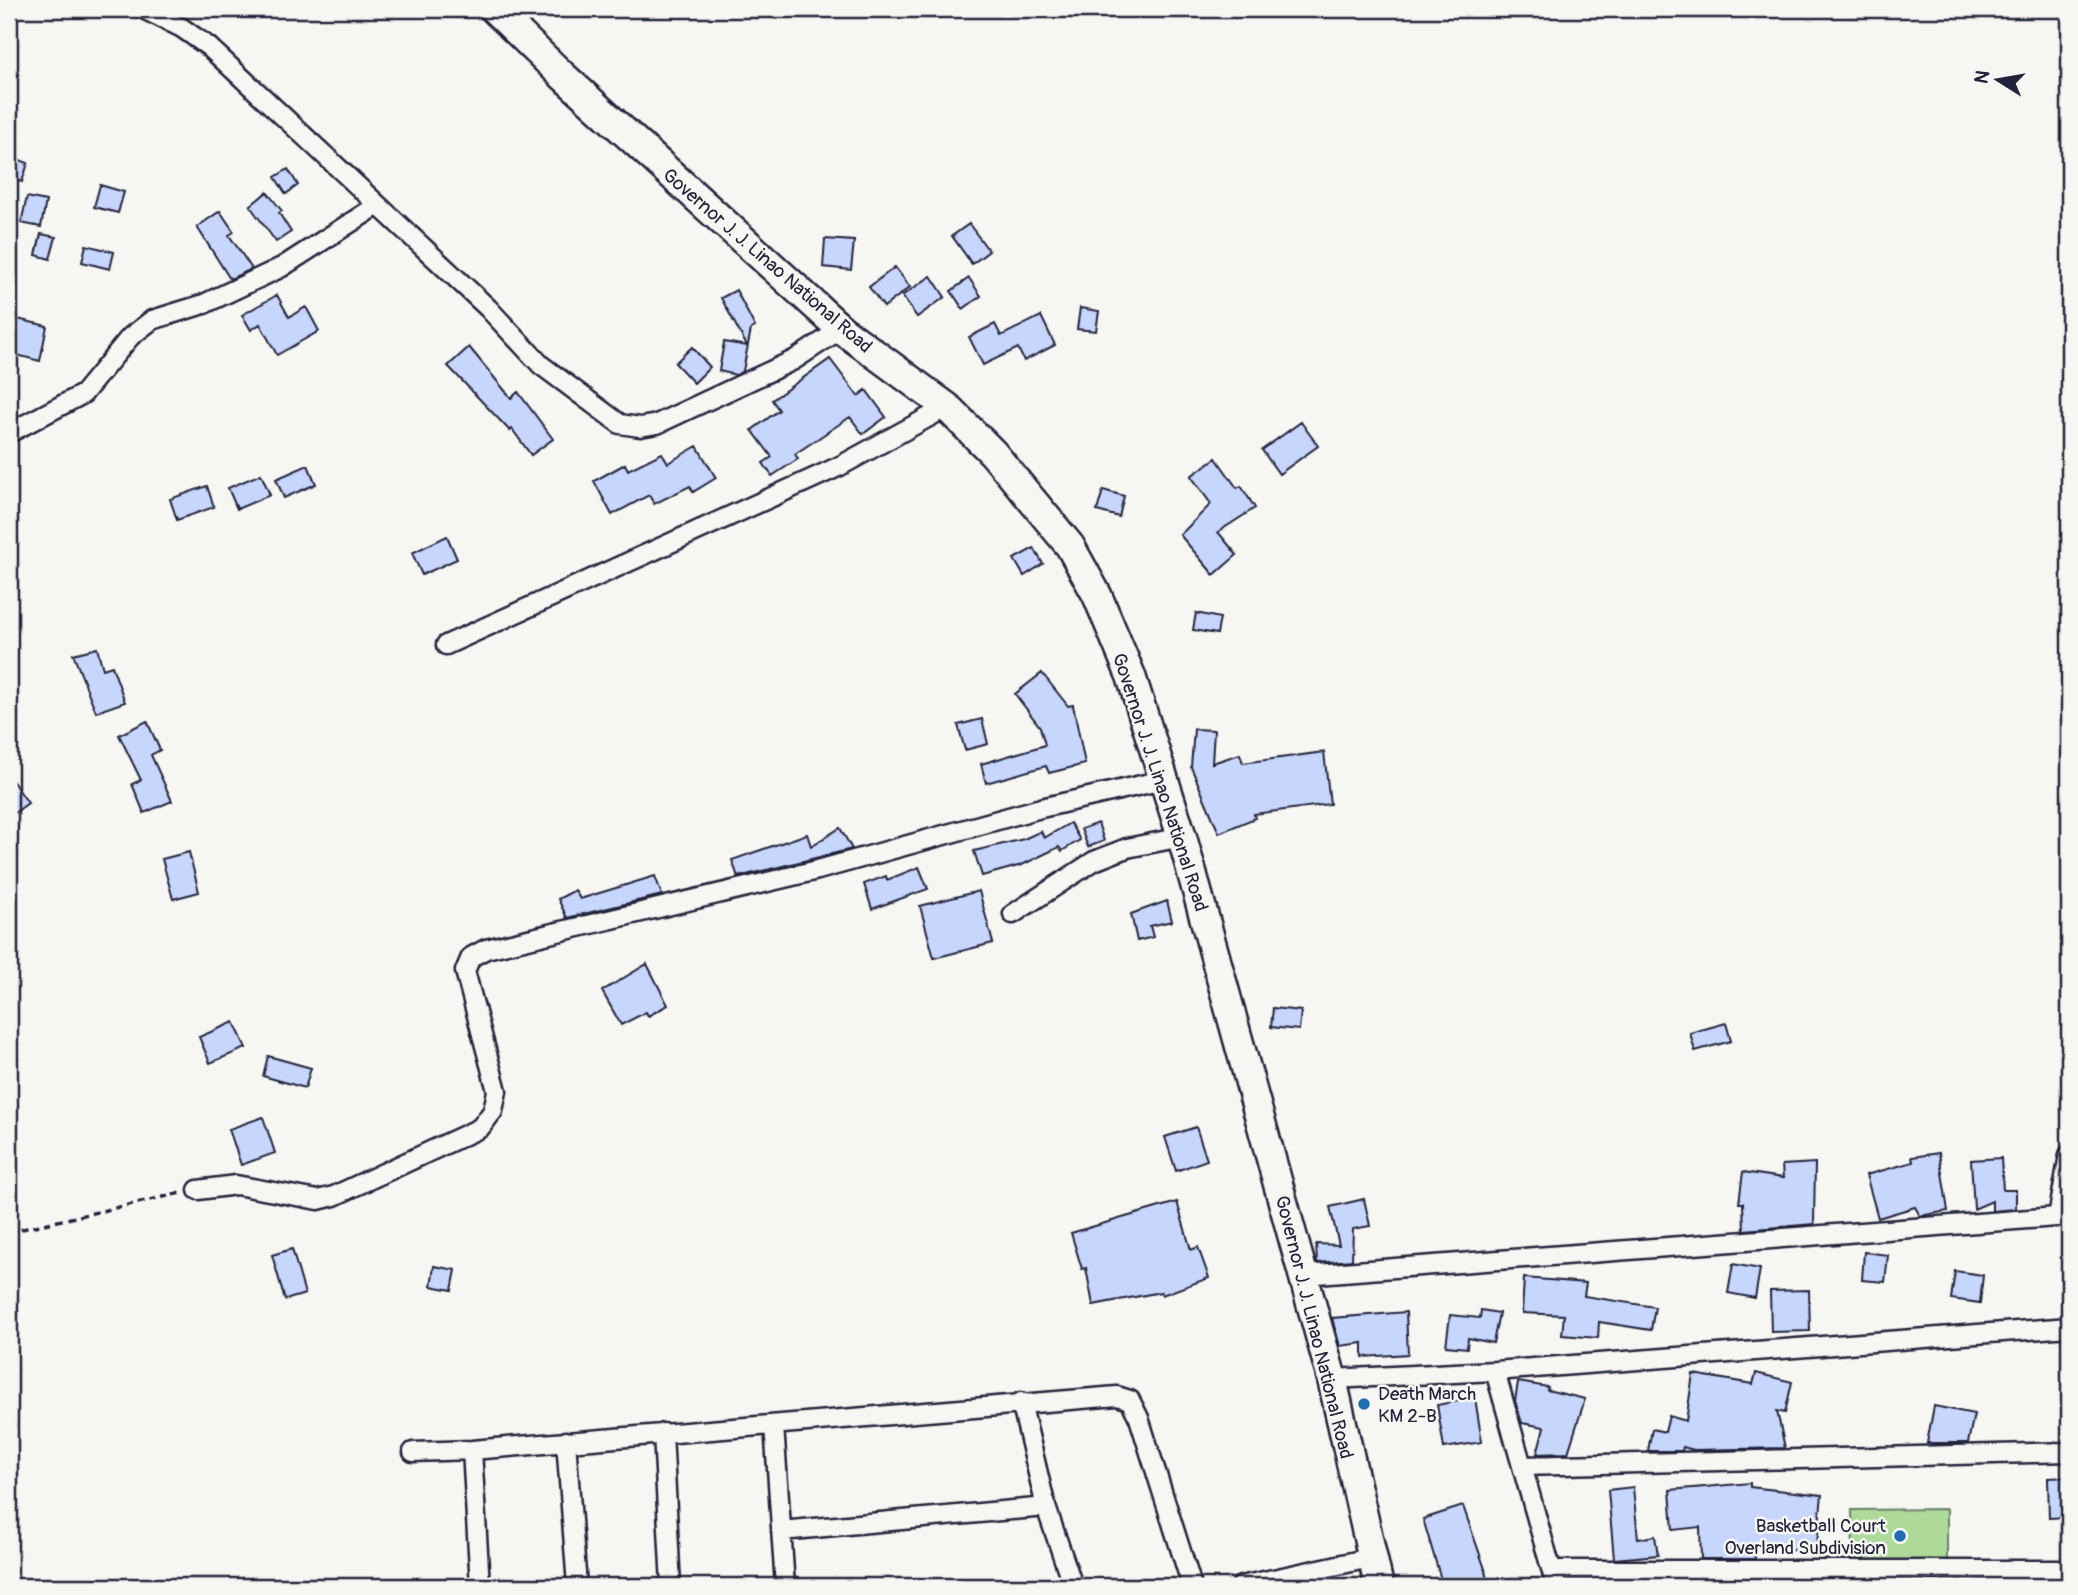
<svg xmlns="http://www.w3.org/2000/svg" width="2078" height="1595" viewBox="0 0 2078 1595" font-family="Pangolin,sans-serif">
	<rect width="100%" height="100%" fill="#f6f6f2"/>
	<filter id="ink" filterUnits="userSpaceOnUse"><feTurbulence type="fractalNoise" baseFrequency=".0143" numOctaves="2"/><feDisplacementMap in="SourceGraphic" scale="14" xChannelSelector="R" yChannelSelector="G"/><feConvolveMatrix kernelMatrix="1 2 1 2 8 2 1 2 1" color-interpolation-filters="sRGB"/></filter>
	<g filter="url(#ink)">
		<path fill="#aeda99" stroke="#687e6a" stroke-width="2" d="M 1947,1509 L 1947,1562 L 1853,1564 L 1852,1510 Z"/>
		<path fill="#c6d6fd" stroke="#22223b" stroke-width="2" d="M 9,156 L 28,163 L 22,182 L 9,178 Z
			M 288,169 L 298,185 L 286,194 L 275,177 Z
			M 100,185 L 124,192 L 118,213 L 94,207 Z
			M 267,192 L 282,211 L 279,213 L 291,232 L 276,242 L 250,206 Z
			M 27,197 L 46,201 L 41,227 L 21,223 Z
			M 220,211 L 234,232 L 229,235 L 252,269 L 230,279 L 197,227 Z
			M 969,224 L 989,251 L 972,264 L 952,236 Z
			M 41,234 L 56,237 L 50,259 L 36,255 Z
			M 825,239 L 854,241 L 851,270 L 823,267 Z
			M 86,245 L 114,252 L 110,269 L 82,262 Z
			M 895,267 L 910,287 L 884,307 L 869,287 Z
			M 931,276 L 945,297 L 917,317 L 902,296 Z
			M 969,278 L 981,296 L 963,309 L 951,291 Z
			M 736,290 L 755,327 L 751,329 L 743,371 L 736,375 L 719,371 L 724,342 L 747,346 L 721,298 Z
			M 277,295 L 289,317 L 306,307 L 319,331 L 277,355 L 260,324 L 251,330 L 242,315 Z
			M 1080,308 L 1099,311 L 1096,331 L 1077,329 Z
			M 1041,316 L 1055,345 L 1024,361 L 1018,348 L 983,365 L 969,337 L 995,324 L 1001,336 Z
			M 13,318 L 47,326 L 40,361 L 9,353 Z
			M 469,347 L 511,398 L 518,392 L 553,439 L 531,455 L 512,429 L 510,431 L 448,366 Z
			M 692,347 L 710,367 L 694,383 L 675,363 Z
			M 830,359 L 858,396 L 866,390 L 886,417 L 863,434 L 850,417 L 795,454 L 798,459 L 772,476 L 763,463 L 772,457 L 752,430 L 779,410 L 772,400 Z
			M 1301,422 L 1318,446 L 1279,474 L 1262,450 Z
			M 697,446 L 716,478 L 693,492 L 690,486 L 654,504 L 649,495 L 612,515 L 594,481 L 625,464 L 628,470 L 662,453 L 668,463 Z
			M 1216,458 L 1237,488 L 1241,486 L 1255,508 L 1218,532 L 1237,555 L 1214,575 L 1180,535 L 1211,504 L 1191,476 Z
			M 308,465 L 316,484 L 284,498 L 276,479 Z
			M 261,474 L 270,495 L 237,509 L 228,488 Z
			M 207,486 L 214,507 L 177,520 L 170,499 Z
			M 1103,490 L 1124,496 L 1119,517 L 1097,511 Z
			M 447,536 L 457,559 L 422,575 L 412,553 Z
			M 1034,548 L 1043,564 L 1024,576 L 1014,559 Z
			M 1196,613 L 1220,618 L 1217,634 L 1193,630 Z
			M 97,648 L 103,669 L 112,666 L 125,702 L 96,712 L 73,654 Z
			M 1042,673 L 1068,706 L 1073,705 L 1085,764 L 1049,773 L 1046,766 L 986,783 L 981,764 L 1045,745 L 1040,727 L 1015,694 Z
			M 982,719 L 988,744 L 965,750 L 958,725 Z
			M 147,721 L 160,750 L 151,755 L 172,801 L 144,813 L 132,784 L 141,780 L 119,735 Z
			M 1194,729 L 1214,730 L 1212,763 L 1240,754 L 1243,763 L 1324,752 L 1330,804 L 1254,814 L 1255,818 L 1219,833 L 1191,767 Z
			M 9,776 L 28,803 L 9,817 Z
			M 1070,823 L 1080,840 L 1062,851 L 1059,847 L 1022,865 L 982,876 L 974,851 L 1024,839 L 1041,831 L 1044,838 Z
			M 1098,823 L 1104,841 L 1088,847 L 1081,829 Z
			M 840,828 L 852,849 L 738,877 L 732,860 L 807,834 L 811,846 Z
			M 189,852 L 199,892 L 173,899 L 162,859 Z
			M 919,867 L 928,889 L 872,909 L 864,884 L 886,876 L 887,880 Z
			M 655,876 L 662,895 L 567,918 L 558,899 L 575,890 L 580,899 Z
			M 979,891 L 993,943 L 934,958 L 920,906 Z
			M 1167,901 L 1172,921 L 1150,926 L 1153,937 L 1137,941 L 1131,914 Z
			M 647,964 L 668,1005 L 648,1016 L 646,1012 L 621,1025 L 602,991 Z
			M 1273,1008 L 1301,1011 L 1299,1030 L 1271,1027 Z
			M 234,1022 L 246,1048 L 210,1063 L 199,1037 Z
			M 1726,1023 L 1731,1041 L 1695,1051 L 1690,1033 Z
			M 268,1056 L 311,1068 L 305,1088 L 263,1076 Z
			M 263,1117 L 275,1153 L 241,1165 L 229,1129 Z
			M 1196,1127 L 1207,1160 L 1176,1171 L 1165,1137 Z
			M 1939,1153 L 1948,1211 L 1920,1216 L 1915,1207 L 1878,1218 L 1866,1175 L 1913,1162 L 1912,1157 Z
			M 2001,1158 L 2003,1190 L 2016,1190 L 2016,1209 L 1992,1211 L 1992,1201 L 1974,1209 L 1971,1160 Z
			M 1815,1163 L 1814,1224 L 1744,1230 L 1743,1203 L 1739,1203 L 1743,1172 L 1783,1178 L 1782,1165 Z
			M 1364,1199 L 1370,1226 L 1353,1229 L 1352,1260 L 1317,1263 L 1316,1244 L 1339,1245 L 1330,1207 Z
			M 1177,1202 L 1191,1250 L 1198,1247 L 1209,1278 L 1162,1295 L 1161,1292 L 1093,1305 L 1086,1268 L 1082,1269 L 1071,1233 Z
			M 292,1249 L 305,1294 L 285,1300 L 272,1255 Z
			M 1864,1252 L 1888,1255 L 1885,1282 L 1862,1280 Z
			M 1733,1264 L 1760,1269 L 1755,1298 L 1728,1293 Z
			M 434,1266 L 456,1270 L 452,1290 L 431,1286 Z
			M 1955,1271 L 1983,1275 L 1980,1303 L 1951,1299 Z
			M 1524,1278 L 1586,1283 L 1584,1296 L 1655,1307 L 1651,1330 L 1599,1322 L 1598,1338 L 1562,1335 L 1564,1315 L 1522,1313 Z
			M 1809,1290 L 1810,1331 L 1771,1332 L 1770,1291 Z
			M 1481,1310 L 1499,1313 L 1493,1343 L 1468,1338 L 1467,1348 L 1446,1346 L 1450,1315 L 1480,1318 Z
			M 1406,1312 L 1408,1354 L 1363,1357 L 1363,1343 L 1340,1346 L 1332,1318 Z
			M 1756,1373 L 1792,1382 L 1785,1413 L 1777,1411 L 1785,1448 L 1694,1450 L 1683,1447 L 1682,1451 L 1648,1451 L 1652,1429 L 1665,1432 L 1669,1416 L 1686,1421 L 1693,1374 L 1753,1384 Z
			M 1518,1382 L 1548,1387 L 1547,1390 L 1585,1399 L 1568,1453 L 1537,1454 L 1544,1427 L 1522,1423 L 1515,1401 Z
			M 1475,1398 L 1482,1442 L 1444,1448 L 1437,1405 Z
			M 1934,1406 L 1974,1414 L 1968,1443 L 1927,1443 Z
			M 2069,1477 L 2069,1517 L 2049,1518 L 2048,1478 Z
			M 1750,1483 L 1750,1487 L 1822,1495 L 1816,1553 L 1754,1546 L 1755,1559 L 1701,1559 L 1700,1527 L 1673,1530 L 1670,1490 Z
			M 1633,1487 L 1638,1539 L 1655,1536 L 1658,1555 L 1614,1559 L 1608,1490 Z
			M 1463,1506 L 1485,1569 L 1488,1586 L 1443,1586 L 1423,1519 Z"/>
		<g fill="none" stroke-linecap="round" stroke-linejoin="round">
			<g stroke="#22223b" stroke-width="23">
				<path id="street" d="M 143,9 L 182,28 L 209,47 L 488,308 L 541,365 L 620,424 L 640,427 L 657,424 L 794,360 L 841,329
					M 9,433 L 83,394 L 130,337 L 152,320 L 204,304 L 282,267 L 378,205
					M 446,645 L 840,466 L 947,407
					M 1013,914 L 1094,861 L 1127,848 L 1182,837
					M 198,1190 L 236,1185 L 318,1200 L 334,1196 L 480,1128 L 493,1111 L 497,1091 L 465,971 L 471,957 L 486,949 L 818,870 L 1041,808 L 1163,780
					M 2058,1217 L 2069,1155
					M 1304,1275 L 2069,1216
					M 1495,1371 L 1556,1586
					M 1332,1379 L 1495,1371 L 2069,1327
					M 1021,1402 L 1046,1507 L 1073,1586
					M 774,1425 L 785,1586
					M 663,1433 L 671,1586
					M 566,1441 L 577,1586
					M 472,1450 L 480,1586
					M 413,1452 L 472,1450 L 1117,1396 L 1130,1400 L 1139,1418 L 1192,1586
					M 1522,1466 L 2069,1452
					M 781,1531 L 1046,1507
					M 1552,1570 L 2069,1570
					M 1241,1586 L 1370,1558"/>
			</g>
			<g stroke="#22223b" stroke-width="33">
				<path id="primary" d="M 494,9 L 562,75 L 841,329 L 947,407 L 993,453 L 1070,546 L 1097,595 L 1131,676 L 1182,837 L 1332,1379 L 1379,1586"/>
			</g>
			<path stroke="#22223b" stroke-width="3.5" stroke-dasharray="7 5" stroke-linecap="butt" d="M 9,1232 L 181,1193"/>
			<use href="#street" stroke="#f6f6f2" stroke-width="18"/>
			<use href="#primary" stroke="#f6f6f2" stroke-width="28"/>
		</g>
	</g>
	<g fill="#1f6fb2" stroke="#f6f6f2" stroke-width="2.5">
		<circle cx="1364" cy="1404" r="7"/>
		<circle cx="1900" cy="1536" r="7"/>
	</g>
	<g text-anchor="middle" stroke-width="5" stroke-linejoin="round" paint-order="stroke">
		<g font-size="19" fill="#22223b" stroke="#f6f6f2">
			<text transform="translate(768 260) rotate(41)" y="7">Governor J. J. Linao National Road</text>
			<text transform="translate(1161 782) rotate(72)" y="7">Governor J. J. Linao National Road</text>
			<text transform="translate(1315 1327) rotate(76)" y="7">Governor J. J. Linao National Road</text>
		</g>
		<g font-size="19" fill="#22223b" stroke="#f6f6f2" text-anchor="start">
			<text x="1378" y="1400">Death March<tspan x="1378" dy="22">KM 2-B</tspan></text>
			<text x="1886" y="1532" text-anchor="end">Basketball Court<tspan x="1886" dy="22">Overland Subdivision</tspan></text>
		</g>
	</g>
	<rect width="2078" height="1595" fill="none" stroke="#f6f6f2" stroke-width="35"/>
	<rect x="18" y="18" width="2043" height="1560" fill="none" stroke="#22223b" stroke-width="2.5" filter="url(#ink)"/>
	<g transform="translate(1998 80) rotate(281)" stroke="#f6f6f2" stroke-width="5" paint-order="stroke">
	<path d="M0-5L12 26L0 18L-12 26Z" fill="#22223b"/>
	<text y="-10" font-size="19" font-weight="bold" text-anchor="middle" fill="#22223b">N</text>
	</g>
</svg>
